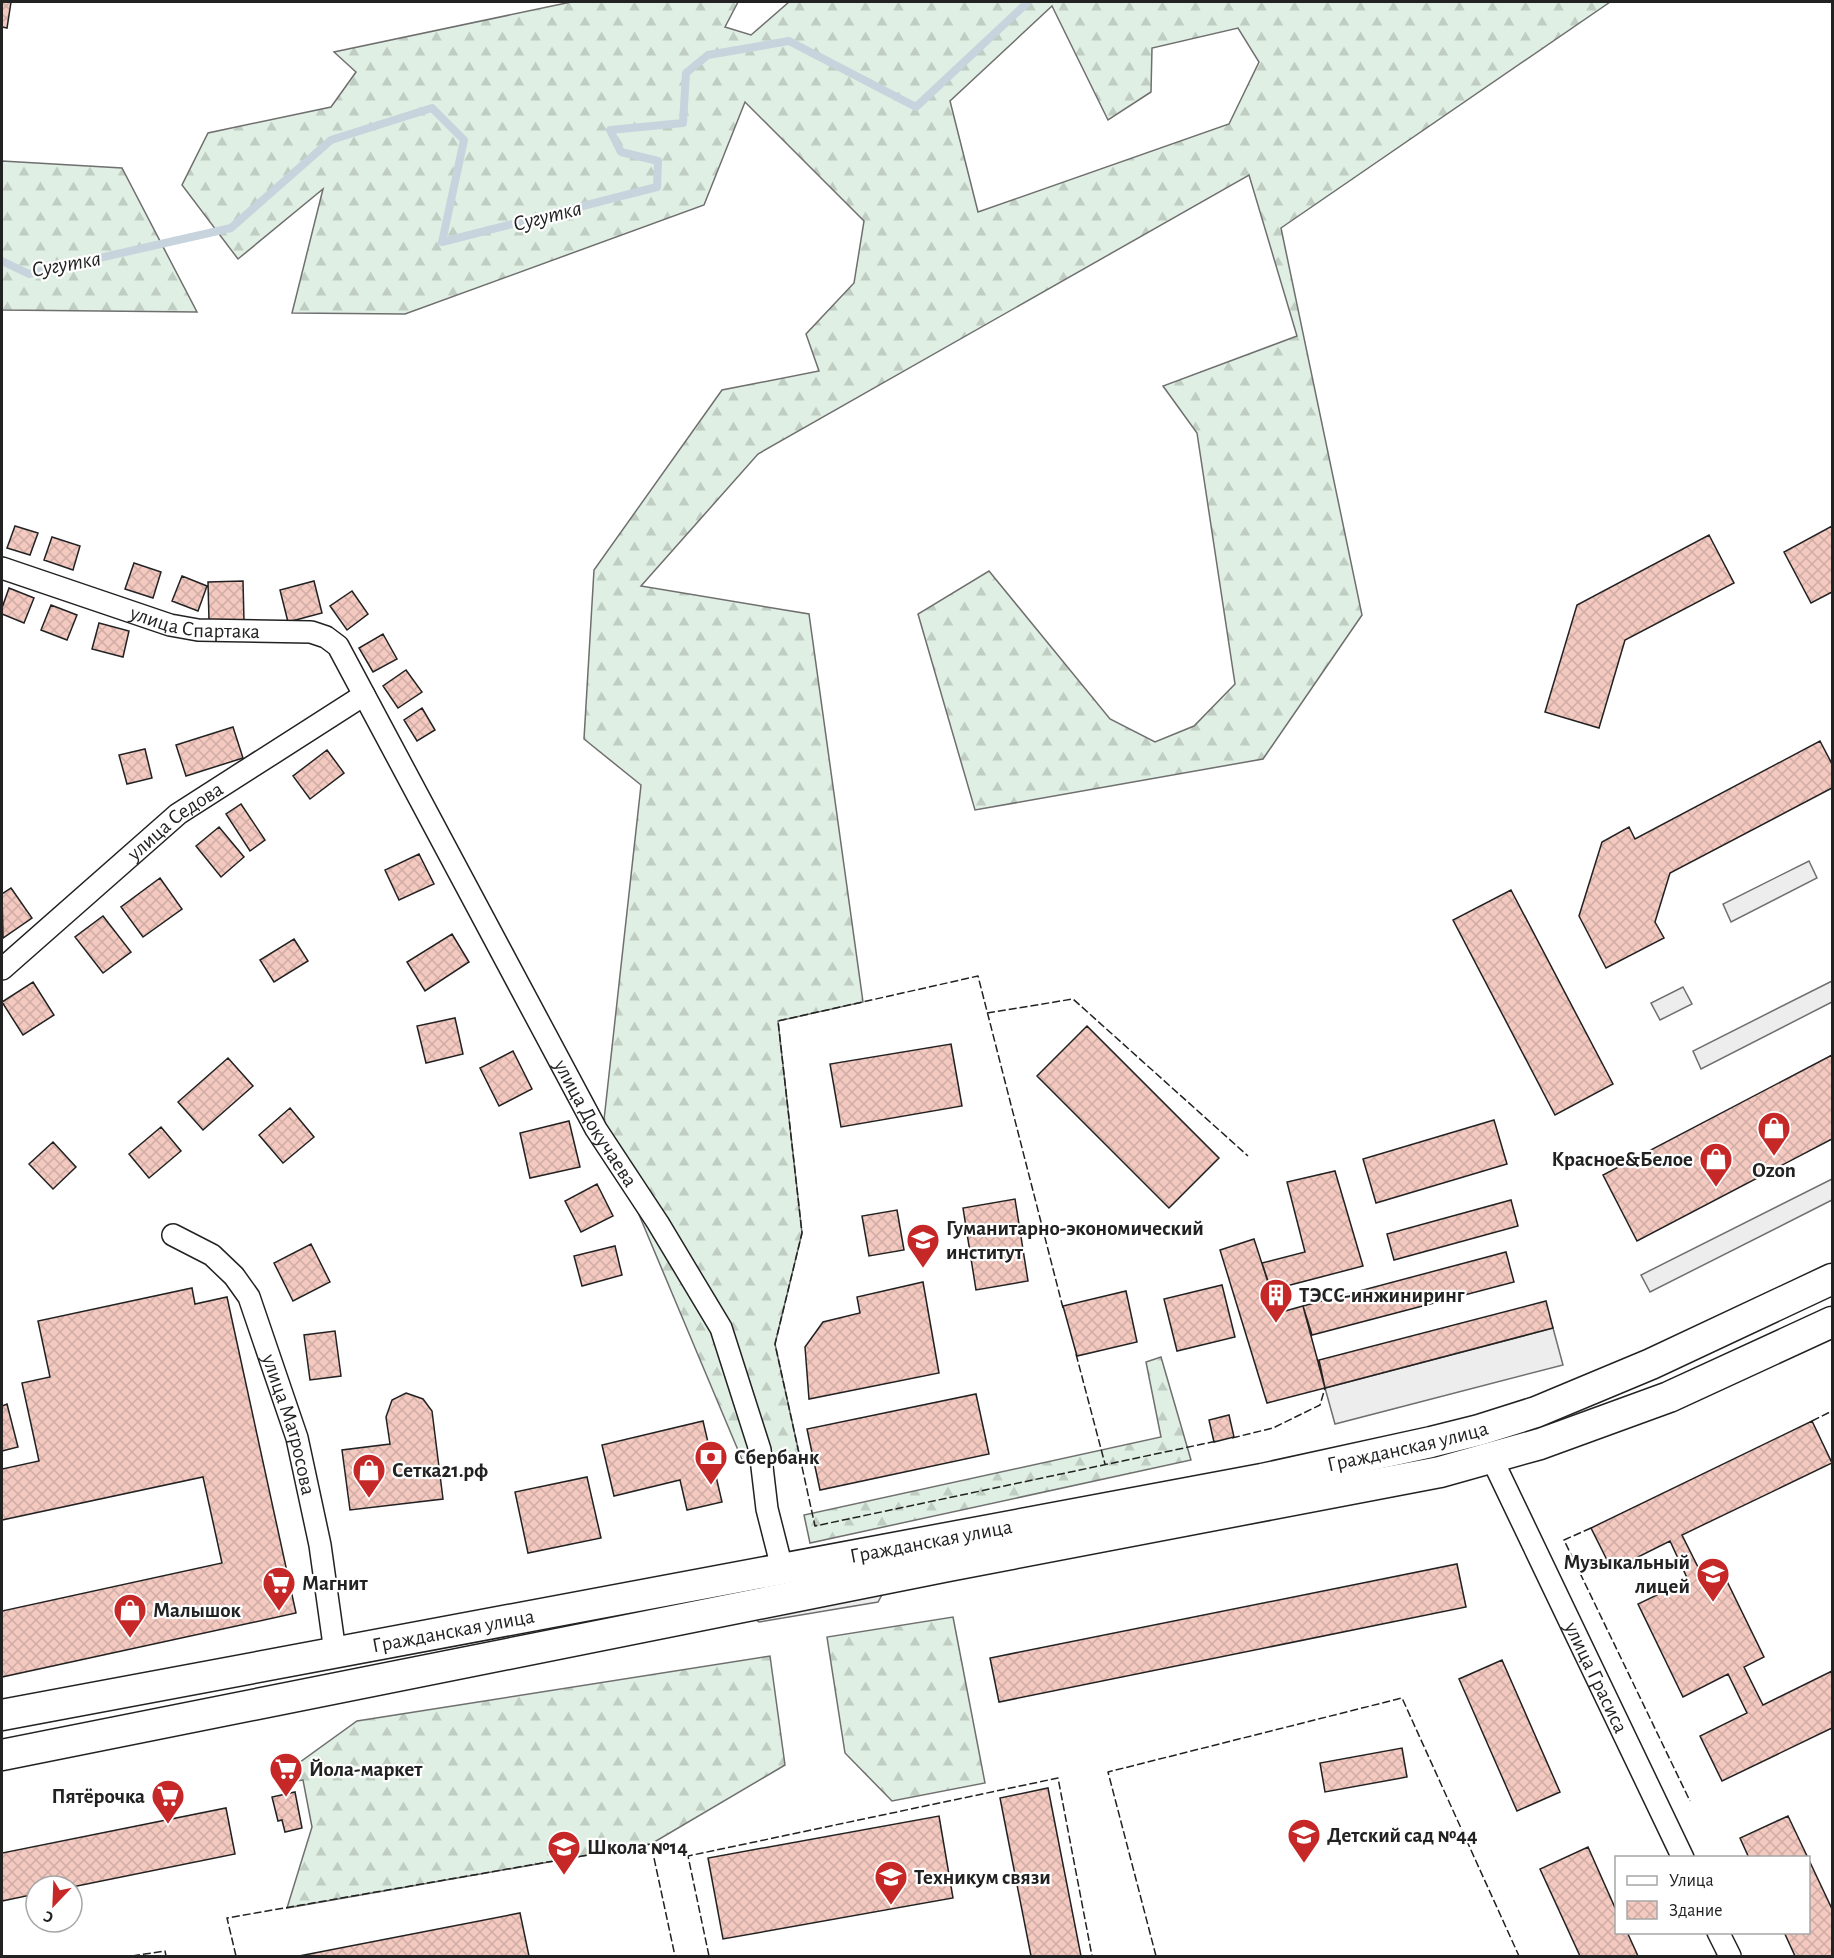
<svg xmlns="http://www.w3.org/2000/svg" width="1834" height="1958" viewBox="0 0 1834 1958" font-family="'Alegreya Sans',sans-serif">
	<defs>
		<pattern id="forest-firs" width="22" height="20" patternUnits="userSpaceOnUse" patternTransform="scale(1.5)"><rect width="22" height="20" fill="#e0efe3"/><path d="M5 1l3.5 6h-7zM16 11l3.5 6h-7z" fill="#c0cdc2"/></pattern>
		<pattern id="building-cross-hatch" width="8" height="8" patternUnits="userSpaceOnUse" patternTransform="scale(1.5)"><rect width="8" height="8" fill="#f3c9c0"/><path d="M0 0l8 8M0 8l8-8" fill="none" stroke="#d0aca5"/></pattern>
	</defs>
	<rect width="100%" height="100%" fill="#fff"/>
	<path fill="url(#forest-firs)" stroke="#6f6f6f" stroke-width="1.5" fill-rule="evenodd" d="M 571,2 L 738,2 L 725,27 L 751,35 L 789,2 L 1610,2 L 1281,228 L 1362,615 L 1263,759 L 975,810 L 918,614 L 989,571 L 1110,719 L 1155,742 L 1194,726 L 1235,684 L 1197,433 L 1163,386 L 1297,336 L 1249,175 L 758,454 L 641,586 L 809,614 L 863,1002 L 778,1021 L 802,1233 L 775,1344 L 799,1453 L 743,1462 L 603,1129 L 641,785 L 584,739 L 594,570 L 722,390 L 819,371 L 806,334 L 854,283 L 864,221 L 745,102 L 704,205 L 405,314 L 292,313 L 323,189 L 238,259 L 182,185 L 208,133 L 331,107 L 356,72 L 334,52 ZM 1052,6 L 1108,120 L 1151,92 L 1152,48 L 1238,28 L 1259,62 L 1229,124 L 978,212 L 950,101 Z
		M 2,161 L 122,168 L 197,312 L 2,310 Z
		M 1161,1357 L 1191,1460 L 810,1543 L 804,1515 L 1161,1437 L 1146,1362 Z
		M 953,1617 L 985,1783 L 892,1801 L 845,1753 L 827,1637 Z
		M 770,1656 L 785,1765 L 651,1844 L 287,1908 L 312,1827 L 303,1780 L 282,1783 L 279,1766 L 300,1762 L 357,1721 Z"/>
	<path fill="#ededed" stroke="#6f6f6f" stroke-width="1.5" d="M 1809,861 L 1817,878 L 1731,922 L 1723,904 Z
		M 1832,981 L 1832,1002 L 1701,1069 L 1693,1051 Z
		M 1683,987 L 1692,1004 L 1660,1020 L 1651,1003 Z
		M 1832,1179 L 1832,1200 L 1650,1292 L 1641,1275 Z
		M 1553,1328 L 1563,1365 L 1335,1424 L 1325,1388 Z
		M 889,1582 L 878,1602 L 759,1622 L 741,1610 Z"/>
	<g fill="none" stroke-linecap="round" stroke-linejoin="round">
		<path stroke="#c7d3dd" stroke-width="8" d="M 2,261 L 29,274 L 231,228 L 331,140 L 432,108 L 464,140 L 442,242 L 657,187 L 658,161 L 621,152 L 610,130 L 683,123 L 686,73 L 708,55 L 789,41 L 916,107 L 1028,2"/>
	</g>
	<path fill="url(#building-cross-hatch)" stroke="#222" stroke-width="1.5" d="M 2,2 L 11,2 L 7,28 L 2,27 Z
		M 15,526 L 38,533 L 30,555 L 7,548 Z
		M 1832,526 L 1832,592 L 1811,603 L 1784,552 Z
		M 1709,535 L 1734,583 L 1625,640 L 1599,728 L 1545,712 L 1577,605 Z
		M 52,537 L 80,546 L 73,570 L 44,560 Z
		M 134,563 L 161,572 L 153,598 L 125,589 Z
		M 182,576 L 207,586 L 198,611 L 172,601 Z
		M 243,581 L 244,621 L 209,621 L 208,582 Z
		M 314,581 L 322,613 L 288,622 L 280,590 Z
		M 9,588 L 34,598 L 24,623 L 2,614 L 2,608 Z
		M 352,591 L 368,614 L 347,630 L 330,606 Z
		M 51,605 L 77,615 L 67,640 L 41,630 Z
		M 99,623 L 129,631 L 123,657 L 92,649 Z
		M 383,634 L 397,659 L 373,672 L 359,648 Z
		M 406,670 L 422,692 L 398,708 L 383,686 Z
		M 422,708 L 435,730 L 417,741 L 404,720 Z
		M 233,727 L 243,758 L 186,776 L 176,745 Z
		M 1820,741 L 1832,764 L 1832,788 L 1670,873 L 1655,922 L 1664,938 L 1606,968 L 1579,916 L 1602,842 L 1629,827 L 1635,839 Z
		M 145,749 L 152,778 L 127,784 L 119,755 Z
		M 327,750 L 344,773 L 310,799 L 293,776 Z
		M 241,804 L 265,840 L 250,851 L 226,814 Z
		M 219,827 L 244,857 L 221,877 L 196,846 Z
		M 419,854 L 434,884 L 399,900 L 385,870 Z
		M 160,878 L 182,909 L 143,937 L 121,907 Z
		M 11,888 L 32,918 L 3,938 L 2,894 Z
		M 1511,890 L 1613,1084 L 1555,1115 L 1453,920 Z
		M 103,916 L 131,952 L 103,973 L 75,937 Z
		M 452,934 L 469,962 L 425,991 L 407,962 Z
		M 294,939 L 308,961 L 274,982 L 260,960 Z
		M 33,982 L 54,1015 L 23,1035 L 2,1002 Z
		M 455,1018 L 463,1054 L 426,1063 L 417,1026 Z
		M 1087,1026 L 1219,1158 L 1169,1208 L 1037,1076 Z
		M 951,1044 L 962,1106 L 841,1127 L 830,1064 Z
		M 513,1051 L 532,1089 L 499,1106 L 480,1068 Z
		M 1832,1055 L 1832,1139 L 1637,1241 L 1603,1175 Z
		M 228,1058 L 253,1086 L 203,1130 L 178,1102 Z
		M 290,1108 L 314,1137 L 283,1163 L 259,1135 Z
		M 1494,1120 L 1507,1164 L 1376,1203 L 1363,1159 Z
		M 569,1121 L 580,1167 L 530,1178 L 520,1133 Z
		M 161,1127 L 181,1151 L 149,1178 L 129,1154 Z
		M 53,1142 L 76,1167 L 53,1189 L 29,1164 Z
		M 1335,1171 L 1363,1266 L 1271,1290 L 1262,1263 L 1305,1252 L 1287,1182 Z
		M 597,1184 L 613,1216 L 581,1232 L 565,1201 Z
		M 1015,1199 L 1028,1281 L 976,1290 L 963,1208 Z
		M 1511,1200 L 1518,1226 L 1394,1260 L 1387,1234 Z
		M 897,1210 L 904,1250 L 869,1256 L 862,1216 Z
		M 1254,1239 L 1278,1313 L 1303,1306 L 1325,1388 L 1267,1403 L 1220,1250 Z
		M 311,1244 L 330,1282 L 293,1301 L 274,1263 Z
		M 615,1246 L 622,1275 L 582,1286 L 574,1256 Z
		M 1506,1252 L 1514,1282 L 1312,1335 L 1303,1306 Z
		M 923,1282 L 939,1373 L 809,1399 L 805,1347 L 823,1322 L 860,1313 L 857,1297 Z
		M 1222,1285 L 1235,1337 L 1177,1351 L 1164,1299 Z
		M 192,1288 L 195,1304 L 227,1297 L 296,1613 L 2,1677 L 2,1611 L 222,1563 L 203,1477 L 2,1520 L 2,1469 L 39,1461 L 22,1383 L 50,1377 L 38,1321 Z
		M 1126,1291 L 1137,1342 L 1077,1356 L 1063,1306 Z
		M 1546,1301 L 1553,1328 L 1325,1388 L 1319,1360 Z
		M 335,1331 L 341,1376 L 310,1380 L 304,1335 Z
		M 406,1393 L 423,1399 L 432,1411 L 443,1499 L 350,1510 L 342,1450 L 390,1444 L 386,1417 L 392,1400 Z
		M 976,1394 L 989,1454 L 820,1490 L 807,1429 Z
		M 7,1404 L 18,1447 L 2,1451 L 2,1406 Z
		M 1229,1415 L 1234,1437 L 1214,1442 L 1209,1420 Z
		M 703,1421 L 722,1502 L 687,1510 L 680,1480 L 614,1496 L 602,1445 Z
		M 1812,1421 L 1832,1463 L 1682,1535 L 1701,1573 L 1719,1565 L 1764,1657 L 1744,1667 L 1763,1705 L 1832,1671 L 1832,1728 L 1722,1781 L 1700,1736 L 1747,1713 L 1728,1674 L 1683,1697 L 1638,1604 L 1688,1580 L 1670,1541 L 1612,1570 L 1591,1528 Z
		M 587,1477 L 601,1538 L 528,1553 L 515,1492 Z
		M 1457,1564 L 1466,1607 L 999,1702 L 990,1658 Z
		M 1502,1660 L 1560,1792 L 1517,1811 L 1459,1679 Z
		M 1402,1748 L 1407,1777 L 1325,1792 L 1320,1763 Z
		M 1048,1788 L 1081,1956 L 1031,1956 L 1000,1798 Z
		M 295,1792 L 302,1828 L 285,1832 L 282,1820 L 278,1821 L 272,1797 Z
		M 226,1808 L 235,1854 L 72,1887 L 36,1886 L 36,1894 L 2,1901 L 2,1853 Z
		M 939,1816 L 953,1898 L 723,1939 L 708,1858 Z
		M 1788,1816 L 1808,1858 L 1749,1858 L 1740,1838 Z
		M 1588,1847 L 1616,1910 L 1616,1932 L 1627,1932 L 1638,1956 L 1580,1956 L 1540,1869 Z
		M 1808,1858 L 1832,1909 L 1832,1956 L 1795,1956 L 1784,1932 L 1808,1932 Z
		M 520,1913 L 529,1956 L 299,1956 Z"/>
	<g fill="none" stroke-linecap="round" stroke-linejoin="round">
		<g stroke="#222" stroke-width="24">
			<g id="street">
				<path id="s1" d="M 2,568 L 170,625 L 198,630 L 311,632 L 326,637 L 338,646 L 596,1129 L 658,1223 L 721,1328 L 760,1450 L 767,1509 L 782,1568"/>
				<path id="s2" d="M 2,969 L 178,814 L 364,695"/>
				<path id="s3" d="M 173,1235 L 212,1255 L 234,1276 L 249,1297 L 297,1438 L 320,1545 L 335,1652"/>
				<path id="s4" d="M 1492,1459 L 1683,1858"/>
				<path d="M 1718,1932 L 1730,1956"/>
			</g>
		</g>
		<g stroke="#222" stroke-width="33">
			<g id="secondary">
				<path id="s5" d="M 2,1715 L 1262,1479 L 1431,1442 L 1479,1430 L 1536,1412 L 1651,1364 L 1832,1279"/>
				<path d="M 2,1755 L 948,1566 L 1440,1472 L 1540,1444 L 1669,1397 L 1832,1322"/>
			</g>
		</g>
		<use href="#street" stroke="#fff" stroke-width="21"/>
		<use href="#secondary" stroke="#fff" stroke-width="30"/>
		<path stroke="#222" stroke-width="1.5" stroke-dasharray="8 3" stroke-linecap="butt" d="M 987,1013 L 1073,999 L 1248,1156
			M 1063,1308 L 978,976 L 778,1021 L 802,1233 L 775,1344 L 815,1526 L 1217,1441
			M 1076,1354 L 1105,1464
			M 1812,1421 L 1832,1411
			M 1232,1438 L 1273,1428 L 1320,1405 L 1325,1388
			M 1591,1528 L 1564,1540 L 1690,1801
			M 132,1956 L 165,1951 L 166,1956
			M 236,1956 L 227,1918 L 651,1844 L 675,1956
			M 709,1956 L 688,1856 L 1058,1778 L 1092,1956
			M 1156,1956 L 1108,1772 L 1402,1698 L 1519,1956"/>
	</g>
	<defs>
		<g id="shop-pin" transform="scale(1.725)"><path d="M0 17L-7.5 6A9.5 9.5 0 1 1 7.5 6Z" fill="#c62828" stroke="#fff"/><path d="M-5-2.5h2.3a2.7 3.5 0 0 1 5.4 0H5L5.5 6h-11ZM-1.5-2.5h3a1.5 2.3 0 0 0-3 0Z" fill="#fff"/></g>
		<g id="university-pin" transform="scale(1.725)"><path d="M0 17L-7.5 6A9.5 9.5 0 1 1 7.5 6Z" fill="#c62828" stroke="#fff"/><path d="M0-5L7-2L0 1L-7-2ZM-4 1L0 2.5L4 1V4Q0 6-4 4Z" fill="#fff"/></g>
		<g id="building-pin" transform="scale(1.725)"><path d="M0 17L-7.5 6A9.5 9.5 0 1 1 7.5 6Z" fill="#c62828" stroke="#fff"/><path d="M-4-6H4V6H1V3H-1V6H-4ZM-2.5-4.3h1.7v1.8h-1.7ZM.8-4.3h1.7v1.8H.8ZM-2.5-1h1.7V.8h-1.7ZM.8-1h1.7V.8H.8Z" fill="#fff"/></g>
		<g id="bank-pin" transform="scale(1.725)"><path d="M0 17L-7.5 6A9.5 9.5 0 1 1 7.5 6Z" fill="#c62828" stroke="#fff"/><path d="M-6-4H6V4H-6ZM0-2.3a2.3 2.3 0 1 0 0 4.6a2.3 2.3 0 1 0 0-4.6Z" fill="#fff"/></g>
		<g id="school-pin" transform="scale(1.725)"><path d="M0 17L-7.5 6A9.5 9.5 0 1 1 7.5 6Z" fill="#c62828" stroke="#fff"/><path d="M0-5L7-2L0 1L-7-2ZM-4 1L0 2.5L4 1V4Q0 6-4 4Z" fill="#fff"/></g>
		<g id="supermarket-pin" transform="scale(1.725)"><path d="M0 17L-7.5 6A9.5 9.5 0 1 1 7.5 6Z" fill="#c62828" stroke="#fff"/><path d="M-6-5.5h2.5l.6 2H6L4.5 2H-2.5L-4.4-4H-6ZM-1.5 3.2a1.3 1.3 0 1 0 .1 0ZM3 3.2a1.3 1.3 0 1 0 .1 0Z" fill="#fff"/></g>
	</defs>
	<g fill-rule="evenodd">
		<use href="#shop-pin" x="1774" y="1128"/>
		<use href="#shop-pin" x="1716" y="1159"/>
		<use href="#university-pin" x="923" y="1240"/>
		<use href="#building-pin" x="1276" y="1295"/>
		<use href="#bank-pin" x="711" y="1457"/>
		<use href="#shop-pin" x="369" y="1470"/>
		<use href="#school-pin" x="1713" y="1574"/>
		<use href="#supermarket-pin" x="279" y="1583"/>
		<use href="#shop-pin" x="130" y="1610"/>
		<use href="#supermarket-pin" x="286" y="1769"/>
		<use href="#supermarket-pin" x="168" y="1796"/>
		<use href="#school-pin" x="1304" y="1835"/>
		<use href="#school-pin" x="564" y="1847"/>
		<use href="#university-pin" x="891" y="1877"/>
	</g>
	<g text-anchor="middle" stroke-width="4.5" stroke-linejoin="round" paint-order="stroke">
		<g font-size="21" fill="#222" stroke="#fff">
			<text dy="7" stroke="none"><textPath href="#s1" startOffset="202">улица Спартака</textPath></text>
			<text dy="7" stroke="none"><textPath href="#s2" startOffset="228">улица Седова</textPath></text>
			<text dy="7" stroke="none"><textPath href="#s1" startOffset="892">улица Докучаева</textPath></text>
			<text dy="7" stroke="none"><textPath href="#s3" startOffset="234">улица Матросова</textPath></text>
			<text dy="7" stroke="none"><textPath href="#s5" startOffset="1431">Гражданская улица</textPath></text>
			<text dy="7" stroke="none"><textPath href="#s5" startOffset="945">Гражданская улица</textPath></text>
			<text dy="7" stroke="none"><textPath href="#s5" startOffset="459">Гражданская улица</textPath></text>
			<text dy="7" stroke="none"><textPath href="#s4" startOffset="242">улица Грасиса</textPath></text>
		</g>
		<g font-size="21" font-weight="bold" fill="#222" stroke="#fff" text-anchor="start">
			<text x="1693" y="1166" text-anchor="end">Красное&amp;Белое</text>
			<text x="1774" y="1177" text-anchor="middle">Ozon</text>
			<text x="946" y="1235">Гуманитарно-экономический<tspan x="946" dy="24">институт</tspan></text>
			<text x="1299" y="1302">ТЭСС-инжиниринг</text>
			<text x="734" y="1464">Сбербанк</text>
			<text x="392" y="1477">Сетка21.рф</text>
			<text x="1690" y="1569" text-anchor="end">Музыкальный<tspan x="1690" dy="24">лицей</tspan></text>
			<text x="302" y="1590">Магнит</text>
			<text x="153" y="1617">Малышок</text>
			<text x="309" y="1776">Йола-маркет</text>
			<text x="145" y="1803" text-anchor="end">Пятёрочка</text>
			<text x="1327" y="1842">Детский сад №44</text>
			<text x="587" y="1854">Школа №14</text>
			<text x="914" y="1884">Техникум связи</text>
		</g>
		<g font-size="22" font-style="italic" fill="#222" stroke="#fff">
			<text transform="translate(547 215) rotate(-14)" y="8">Сугутка</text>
			<text transform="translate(66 263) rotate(-10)" y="8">Сугутка</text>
		</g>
	</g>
	<rect width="1834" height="1958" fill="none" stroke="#222222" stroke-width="6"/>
	<rect x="1615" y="1856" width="195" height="78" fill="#ffffff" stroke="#a7a7a7" stroke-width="1.5"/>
	<rect x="1627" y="1876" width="30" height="9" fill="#ffffff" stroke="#a7a7a7" stroke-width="1.5"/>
	<text x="1669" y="1886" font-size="18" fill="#222222">Улица</text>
	<rect x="1627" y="1901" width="30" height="18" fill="url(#building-cross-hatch)" stroke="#a7a7a7" stroke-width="1.5"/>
	<text x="1669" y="1916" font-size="18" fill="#222222">Здание</text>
	<g transform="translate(54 1904) rotate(203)"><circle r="28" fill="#ffffff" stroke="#a7a7a7" stroke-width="1.5"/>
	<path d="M0-4.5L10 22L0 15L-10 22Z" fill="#c62828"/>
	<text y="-9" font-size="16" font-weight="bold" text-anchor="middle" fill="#222222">С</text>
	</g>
</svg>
